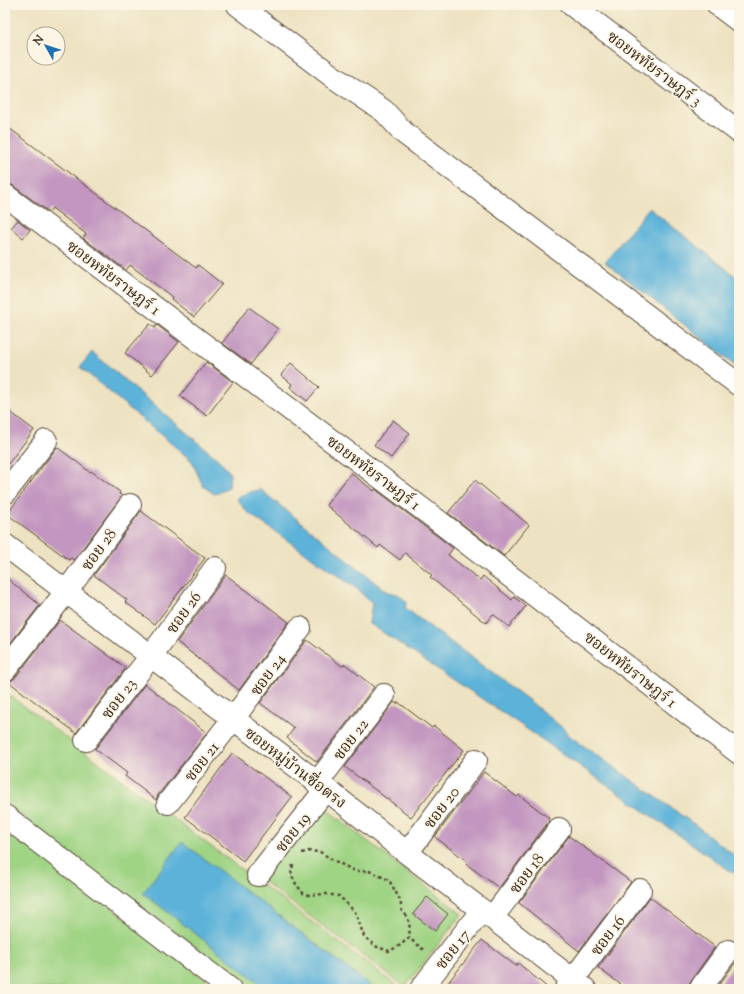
<svg xmlns="http://www.w3.org/2000/svg" width="744" height="994" viewBox="0 0 744 994" font-family="'Sorts Mill Goudy','Noto Serif Thai',serif">
	<rect width="100%" height="100%" fill="#fcf5e5"/>
	<filter id="ink" filterUnits="userSpaceOnUse"><feTurbulence type="fractalNoise" baseFrequency=".025" numOctaves="2"/><feDisplacementMap in="SourceGraphic" scale="8" xChannelSelector="R" yChannelSelector="G"/><feConvolveMatrix kernelMatrix="1 2 1 2 8 2 1 2 1" color-interpolation-filters="sRGB"/></filter>
	<filter id="wash" filterUnits="userSpaceOnUse"><feTurbulence type="fractalNoise" baseFrequency=".012" numOctaves="4" result="noise"/><feDisplacementMap in="SourceGraphic" scale="16" xChannelSelector="R" yChannelSelector="G"/><feGaussianBlur stdDeviation="0.9" result="paint"/><feColorMatrix in="noise" values="0 0 0 0 0 0 0 0 0 0 0 0 0 0 0 0 0 1.4 0 .05"/><feComposite in="paint" operator="in"/></filter>
	<g filter="url(#wash)">
		<rect width="100%" height="100%" fill="#ede2c1"/>
		<path fill="#a0d485" stroke="#6e7f52" d="M 5,692 L 401,989 L 249,989 L 196,947 L 116,891 L 5,803 Z
			M 318,803 L 462,914 L 405,987 L 260,879 Z
			M 5,826 L 218,989 L 95,989 L 76,987 L 74,989 L 5,989 Z"/>
		<path fill="#5cb2d9" stroke="#4c6e7c" d="M 649,208 L 739,279 L 739,368 L 605,262 Z
			M 92,352 L 221,462 L 230,474 L 229,487 L 214,494 L 203,486 L 192,461 L 80,367 Z
			M 261,490 L 387,592 L 398,594 L 407,602 L 405,608 L 527,699 L 565,730 L 567,734 L 694,824 L 739,859 L 739,877 L 524,727 L 369,623 L 372,603 L 357,589 L 247,512 L 237,499 C 244,493 251,491 261,490 Z
			M 182,842 L 375,989 L 267,989 L 143,893 Z"/>
		<g id="blocks">
			<path fill="#c296c0" d="M 5,125 L 196,268 L 198,265 L 222,284 L 194,317 L 171,299 L 172,297 L 130,265 L 126,270 L 83,238 L 86,234 L 52,208 L 49,212 L 5,180 Z
				M 18,220 L 30,230 L 23,238 L 11,228 Z
				M 249,307 L 278,329 L 251,364 L 222,343 Z
				M 150,324 L 155,328 L 157,325 L 179,342 L 152,375 L 125,353 Z
				M 206,362 L 233,382 L 207,416 L 180,396 Z
				M 291,363 L 319,387 L 307,401 L 290,387 L 292,384 L 281,375 Z
				M 5,408 L 34,430 L 5,468 Z
				M 393,420 L 410,433 L 391,458 L 374,445 Z
				M 57,447 L 90,472 L 91,471 L 120,492 L 119,494 L 122,496 L 74,560 L 71,558 L 69,560 L 7,514 Z
				M 351,473 L 374,491 L 375,489 L 453,548 L 448,555 L 480,580 L 483,576 L 512,600 L 514,597 L 526,606 L 509,627 L 493,614 L 486,623 L 430,577 L 432,575 L 405,553 L 400,560 L 380,545 L 378,548 L 326,505 Z
				M 475,480 L 529,525 L 504,556 L 448,513 Z
				M 141,511 L 205,558 L 155,624 L 125,602 L 127,600 L 94,575 Z
				M 226,575 L 289,622 L 239,690 L 177,642 Z
				M 5,577 L 40,605 L 5,650 Z
				M 60,620 L 126,668 L 76,733 L 9,682 L 15,678 Z
				M 307,640 L 342,666 L 345,664 L 374,687 L 317,762 L 287,738 L 294,728 L 260,703 Z
				M 145,684 L 207,733 L 158,795 L 156,800 L 125,776 L 127,773 L 95,749 Z
				M 394,702 L 397,704 L 398,702 L 432,728 L 434,726 L 464,750 L 411,817 L 345,767 Z
				M 232,753 L 292,797 L 243,861 L 185,817 Z
				M 484,772 L 517,797 L 519,795 L 549,818 L 548,820 L 549,821 L 499,888 L 466,864 L 468,862 L 435,837 Z
				M 569,836 L 631,882 L 579,951 L 519,903 Z
				M 427,897 L 448,914 L 435,931 L 413,914 Z
				M 650,897 L 715,947 L 690,982 L 688,989 L 627,989 L 598,968 Z
				M 482,940 L 516,966 L 518,963 L 549,989 L 443,989 Z
				M 735,963 L 739,967 L 739,989 L 716,989 Z"/>
		</g>
	</g>
	<g filter="url(#ink)">
		<use href="#blocks" fill-opacity="0" stroke="#564636" stroke-width="1"/>
		<g fill="none" stroke-linecap="round" stroke-linejoin="round">
			<g stroke="#564636" stroke-width="24">
				<path id="minor" d="M 238,5 L 332,76 L 384,111 L 404,133 L 739,385
					M 572,5 L 739,132
					M 718,5 L 739,21
					M 5,195 L 437,520 L 739,753
					M 5,493 L 46,441
					M 5,545 L 326,789 L 407,853 L 585,989
					M 5,670 L 66,592 L 130,505
					M 86,740 L 151,656 L 215,568
					M 317,783 L 384,695
					M 168,803 L 233,719 L 300,628
					M 5,816 L 230,989
					M 407,853 L 476,760
					M 258,875 L 326,789
					M 492,918 L 559,829
					M 421,989 L 482,910
					M 566,989 L 640,890
					M 700,989 L 728,951"/>
			</g>
			<path stroke="#564636" stroke-width="2.5" stroke-dasharray="3 3" stroke-linecap="butt" d="M 302,853 L 309,851 L 320,852 L 333,860 L 355,871 L 369,871 L 389,880 L 400,900 L 402,911 C 411,919 410,928 409,938
				M 293,865 L 291,874 L 296,884 L 303,893 L 309,895 L 326,894 L 339,896 L 355,912 L 364,936 L 375,946 L 389,951 L 399,946 L 409,938 L 425,951"/>
			<use href="#minor" stroke="#fff" stroke-width="22"/>
		</g>
	</g>
	<g text-anchor="middle" stroke-width="3.5" stroke-linejoin="round" paint-order="stroke">
		<g font-size="16" fill="#3b2a1e" stroke="#fcf5e5">
			<text transform="translate(655 68) rotate(37)" y="6">ซอยหทัยราษฎร์ 3</text>
			<text transform="translate(114 277) rotate(37)" y="6">ซอยหทัยราษฎร์ 1</text>
			<text transform="translate(374 472) rotate(37)" y="6">ซอยหทัยราษฎร์ 1</text>
			<text transform="translate(98 549) rotate(-54)" y="6">ซอย 28</text>
			<text transform="translate(183 612) rotate(-54)" y="6">ซอย 26</text>
			<text transform="translate(631 669) rotate(38)" y="6">ซอยหทัยราษฎร์ 1</text>
			<text transform="translate(267 674) rotate(-54)" y="6">ซอย 24</text>
			<text transform="translate(118 698) rotate(-53)" y="6">ซอย 23</text>
			<text transform="translate(350 739) rotate(-53)" y="6">ซอย 22</text>
			<text transform="translate(201 761) rotate(-52)" y="6">ซอย 21</text>
			<text transform="translate(296 767) rotate(37)" y="6">ซอยหมู่บ้านซื่อตรง</text>
			<text transform="translate(441 807) rotate(-53)" y="6">ซอย 20</text>
			<text transform="translate(292 832) rotate(-52)" y="6">ซอย 19</text>
			<text transform="translate(526 873) rotate(-53)" y="6">ซอย 18</text>
			<text transform="translate(607 935) rotate(-53)" y="6">ซอย 16</text>
			<text transform="translate(452 949) rotate(-52)" y="6">ซอย 17</text>
		</g>
	</g>
	<rect width="744" height="994" fill="none" stroke="#fcf5e5" stroke-width="20"/>
	<g transform="translate(46 46) rotate(309)"><circle r="19" fill="#fcf5e5" stroke="#afa495"/>
	<path d="M0-3L7 15L0 10L-7 15Z" fill="#1f6fb2"/>
	<text y="-6" font-size="11" font-weight="bold" text-anchor="middle" fill="#3b2a1e">N</text>
	</g>
</svg>
